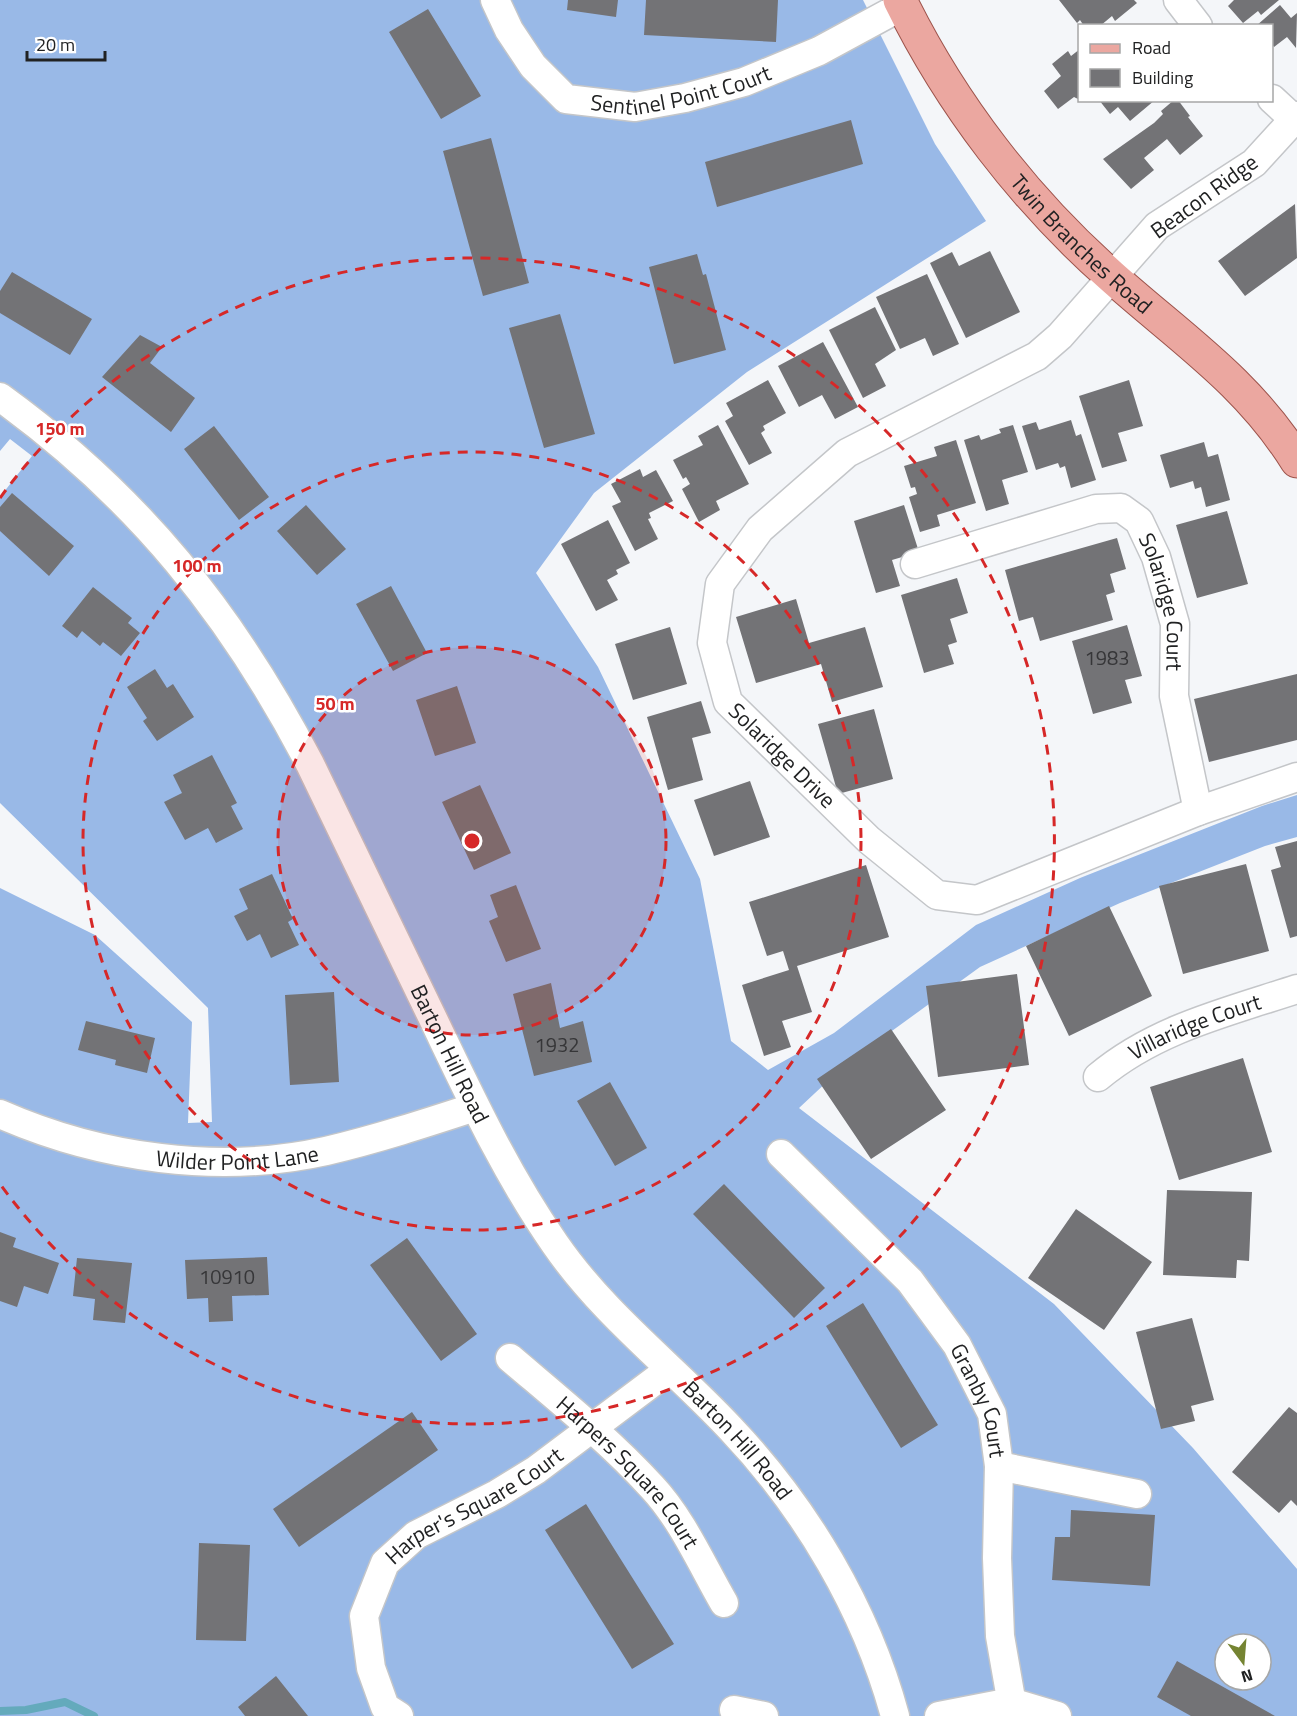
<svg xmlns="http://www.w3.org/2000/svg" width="1297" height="1716" viewBox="0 0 1297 1716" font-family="'Titillium Web',sans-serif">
	<rect width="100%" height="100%" fill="#f4f6f9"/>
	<path fill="#99b9e7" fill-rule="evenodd" d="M 0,0 L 863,0 L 935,144 L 986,221 L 747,372 L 594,493 L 536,573 L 598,667 L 700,879 L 731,1041 L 768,1070 L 834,1033 L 976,925 L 1080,878 L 1262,806 L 1297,795 L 1297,837 L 1265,846 L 1120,903 L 980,967 L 845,1065 L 799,1108 L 1054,1304 L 1193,1448 L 1297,1569 L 1297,1716 L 0,1716 L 0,888 L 95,935 L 192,1022 L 188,1123 L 212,1122 L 208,1008 L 0,803 L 0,497 L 32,456 L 10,439 L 0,451 ZM 1225,1644 L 1261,1644 L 1261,1680 L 1225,1680 Z"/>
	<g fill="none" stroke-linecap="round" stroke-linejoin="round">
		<path stroke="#64aabc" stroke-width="8" d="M 0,1711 L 26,1710 L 65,1702 L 94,1716"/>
	</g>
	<path fill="#737376" d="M 568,0 L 618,0 L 616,17 L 567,10 Z
		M 646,0 L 778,0 L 776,42 L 644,35 Z
		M 1059,0 L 1134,0 L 1137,3 L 1115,21 L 1112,16 L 1100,26 L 1084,26 L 1080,20 L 1077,23 Z
		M 1234,0 L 1279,0 L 1261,15 L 1258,11 L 1243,23 L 1228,6 Z
		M 1280,5 L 1291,18 L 1297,13 L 1296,48 L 1287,37 L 1274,47 L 1272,44 L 1272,26 L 1256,26 Z
		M 428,9 L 481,96 L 441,119 L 389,32 Z
		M 1080,49 L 1080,100 L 1074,97 L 1058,109 L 1044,91 L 1061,76 L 1052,64 L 1068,51 L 1071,56 Z
		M 1099,100 L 1155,100 L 1130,121 L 1118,107 L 1110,114 Z
		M 1174,100 L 1178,100 L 1190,116 L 1188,117 L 1203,136 L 1180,155 L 1167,139 L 1144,158 L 1154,170 L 1131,189 L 1103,159 L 1154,123 L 1163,114 L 1161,111 Z
		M 851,120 L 863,164 L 717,207 L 705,162 Z
		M 491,138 L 529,283 L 483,296 L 443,151 Z
		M 1295,204 L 1297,258 L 1245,296 L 1218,261 Z
		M 990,251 L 1020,312 L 966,338 L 930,263 L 952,252 L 959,266 Z
		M 697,254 L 703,275 L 706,274 L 726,350 L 674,364 L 649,267 Z
		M 12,272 L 92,319 L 70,355 L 0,313 L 0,291 Z
		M 927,274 L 959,344 L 933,356 L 925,338 L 900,349 L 876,297 Z
		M 875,307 L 896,350 L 875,364 L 886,386 L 863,398 L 829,330 Z
		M 560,314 L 595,434 L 544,448 L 509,328 Z
		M 140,335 L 162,347 L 150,363 L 195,398 L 171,432 L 102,377 Z
		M 823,342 L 858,407 L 835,419 L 822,395 L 799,407 L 778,366 Z
		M 768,380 L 786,413 L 763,426 L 765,430 L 761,433 L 772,453 L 749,465 L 725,421 L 733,416 L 726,403 Z
		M 1129,380 L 1143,426 L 1118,433 L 1127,461 L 1102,468 L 1079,396 Z
		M 1071,420 L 1076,436 L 1081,434 L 1096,480 L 1071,488 L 1065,466 L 1060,468 L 1058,463 L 1036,470 L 1022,426 L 1036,422 L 1039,430 Z
		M 718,425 L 749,484 L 716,501 L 720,510 L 699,522 L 682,489 L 690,484 L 686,477 L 683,479 L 673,460 L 703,445 L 698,436 Z
		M 1013,425 L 1028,472 L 1002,480 L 1009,504 L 986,511 L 964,440 L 979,435 L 981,440 L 1001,433 L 999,429 Z
		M 214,426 L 269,497 L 239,520 L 184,449 Z
		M 956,440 L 976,503 L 937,515 L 940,526 L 920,532 L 909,497 L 917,494 L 915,487 L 911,488 L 904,466 L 937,456 L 934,447 Z
		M 1204,442 L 1208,457 L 1218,454 L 1230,500 L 1206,507 L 1201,487 L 1195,489 L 1193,481 L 1170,488 L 1160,455 Z
		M 640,469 L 643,477 L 656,470 L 673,501 L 649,513 L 651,518 L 648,519 L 658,539 L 635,551 L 612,506 L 621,502 L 611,484 Z
		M 12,493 L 74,546 L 49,576 L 0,531 L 0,507 Z
		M 306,505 L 346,549 L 317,575 L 277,531 Z
		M 904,505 L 919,552 L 892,560 L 900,586 L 876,593 L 854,521 Z
		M 1227,511 L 1248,584 L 1197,598 L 1176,525 Z
		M 608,520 L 630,563 L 616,570 L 618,574 L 607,580 L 618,600 L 596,611 L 561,544 Z
		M 1117,538 L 1126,569 L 1110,574 L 1115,592 L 1106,595 L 1113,620 L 1040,641 L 1033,617 L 1019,621 L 1005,570 Z
		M 957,578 L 968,613 L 950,619 L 957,642 L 948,645 L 954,664 L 924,673 L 901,595 Z
		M 391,586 L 427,653 L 393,671 L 356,604 Z
		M 93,587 L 132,618 L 128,623 L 140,633 L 121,656 L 103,642 L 100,646 L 82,631 L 77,638 L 62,626 Z
		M 796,599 L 809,643 L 865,627 L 883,687 L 832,702 L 821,664 L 756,683 L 736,617 Z
		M 1127,625 L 1142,676 L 1125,680 L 1132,703 L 1093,714 L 1072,641 Z
		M 670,627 L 687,684 L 633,700 L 615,644 Z
		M 155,669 L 167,688 L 173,684 L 194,717 L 157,741 L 143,721 L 147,718 L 127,687 Z
		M 1297,674 L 1297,740 L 1209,762 L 1194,699 Z
		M 457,686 L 476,743 L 435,756 L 416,700 Z
		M 701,701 L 711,733 L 692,738 L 703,780 L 668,790 L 647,717 Z
		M 874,709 L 893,779 L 838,794 L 818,724 Z
		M 212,755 L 237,803 L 231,806 L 243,829 L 216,843 L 208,828 L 185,840 L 164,802 L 182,793 L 173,775 Z
		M 750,781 L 770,837 L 714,856 L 694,800 Z
		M 480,785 L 511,853 L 474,870 L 442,802 Z
		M 1297,841 L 1297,936 L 1290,938 L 1271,870 L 1281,867 L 1275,847 Z
		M 1246,864 L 1269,951 L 1183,974 L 1159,886 Z
		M 866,865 L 889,937 L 797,966 L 812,1012 L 782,1021 L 791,1047 L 764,1056 L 742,985 L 789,970 L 783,951 L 767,956 L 749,902 Z
		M 272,874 L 293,919 L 288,922 L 299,945 L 271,958 L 260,934 L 247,941 L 234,916 L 248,909 L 239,889 Z
		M 516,885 L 541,949 L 506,962 L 489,921 L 498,917 L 490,895 Z
		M 1109,906 L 1152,996 L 1069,1036 L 1026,946 Z
		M 1017,974 L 1029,1065 L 938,1077 L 926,986 Z
		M 551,983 L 560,1028 L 583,1021 L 592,1062 L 534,1076 L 513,994 Z
		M 334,992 L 339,1082 L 290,1085 L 285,995 Z
		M 86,1021 L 155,1038 L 147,1073 L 115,1065 L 116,1060 L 78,1050 Z
		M 891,1029 L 946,1110 L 871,1159 L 817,1079 Z
		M 1243,1058 L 1272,1152 L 1179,1180 L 1150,1087 Z
		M 610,1082 L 647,1148 L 615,1166 L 577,1101 Z
		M 724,1184 L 825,1288 L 794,1318 L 693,1214 Z
		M 1167,1190 L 1252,1192 L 1249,1261 L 1237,1260 L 1236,1278 L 1163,1275 Z
		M 1076,1209 L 1152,1262 L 1104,1330 L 1028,1278 Z
		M 0,1232 L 16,1238 L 13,1247 L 59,1263 L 48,1294 L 24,1286 L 17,1307 L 0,1301 Z
		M 407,1238 L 477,1334 L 441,1361 L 370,1265 Z
		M 267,1257 L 269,1295 L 232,1296 L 233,1321 L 209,1322 L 208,1298 L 187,1299 L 185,1260 Z
		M 77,1258 L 132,1263 L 125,1323 L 93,1320 L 95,1299 L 73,1296 Z
		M 863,1303 L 938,1425 L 901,1448 L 826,1326 Z
		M 1192,1318 L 1214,1400 L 1191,1406 L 1195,1421 L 1161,1429 L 1136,1332 Z
		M 1289,1407 L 1297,1413 L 1297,1506 L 1291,1500 L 1279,1513 L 1232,1472 Z
		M 412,1412 L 438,1450 L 299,1547 L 273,1509 Z
		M 586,1504 L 674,1644 L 632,1669 L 545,1530 Z
		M 1071,1510 L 1155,1515 L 1150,1586 L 1052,1580 L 1055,1537 L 1070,1537 Z
		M 199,1543 L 250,1545 L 246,1641 L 196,1640 Z
		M 1177,1661 L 1275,1716 L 1191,1716 L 1157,1697 Z
		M 276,1676 L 308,1716 L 245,1716 L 238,1707 Z"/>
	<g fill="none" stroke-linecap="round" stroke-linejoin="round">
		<g stroke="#c4c6c9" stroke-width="31">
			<g id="minor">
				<path id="s1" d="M 495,0 L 509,30 L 533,66 L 566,99 L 635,107 L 685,98 L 744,82 L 819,51 L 902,6"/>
				<path d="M 1178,0 L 1198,26"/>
				<path d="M 1272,99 L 1297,122"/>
				<path id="s2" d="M 1297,116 L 1254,163 L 1157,226 L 1060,336 L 1037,356 L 847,453 L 760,529 L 720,584 L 712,643 L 728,702 L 869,840 L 937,895 L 977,900 L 1198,811 L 1297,777"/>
				<path id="s3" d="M 0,397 C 138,497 232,614 310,764 C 352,851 394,938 436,1025 C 472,1100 507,1175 555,1244 C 604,1315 672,1366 730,1428 C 806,1508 866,1609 895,1716"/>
				<path id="s4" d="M 915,564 L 1096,509 L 1121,508 L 1139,521 L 1156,557 L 1175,624 L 1174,696 L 1198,811"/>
				<path id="s5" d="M 1098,1077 C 1155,1029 1227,1012 1297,989"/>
				<path id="s6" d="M 0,1114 C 100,1158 219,1175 326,1151 C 377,1139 426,1123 475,1107"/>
				<path id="s7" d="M 781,1154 L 910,1281 L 957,1345 L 992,1414 L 999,1466 L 997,1558 L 1000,1636 L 1014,1716"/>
				<path id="s8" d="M 510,1358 C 558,1399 609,1440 652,1487 C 682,1519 702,1565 724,1603"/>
				<path d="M 999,1466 L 1137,1494"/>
				<path d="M 734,1710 L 764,1716"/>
				<path id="s9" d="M 399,1716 L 385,1707 L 371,1668 L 364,1616 L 385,1563 L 416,1535 L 497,1494 L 536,1470 L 669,1370"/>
				<path d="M 939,1716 L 1011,1702 L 1057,1716"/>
			</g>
		</g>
		<g stroke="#9c534b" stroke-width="35">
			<g id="major">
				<path id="s10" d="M 900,0 C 951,104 1024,199 1111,276 C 1179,337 1247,381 1297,461"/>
			</g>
		</g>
		<use href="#minor" stroke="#fff" stroke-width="28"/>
		<use href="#major" stroke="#eba7a0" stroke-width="33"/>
	</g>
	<circle cx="472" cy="841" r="194" fill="#d62828" fill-opacity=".12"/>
	<g fill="none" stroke="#d62828" stroke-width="3" stroke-dasharray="10 8">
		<circle cx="472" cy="841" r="194"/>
		<circle cx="472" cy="841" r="389"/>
		<path d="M0 498A583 583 0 1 1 0 1184"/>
	</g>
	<g text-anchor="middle" stroke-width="5" stroke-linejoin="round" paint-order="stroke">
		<g font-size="20" fill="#363638">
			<text x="1107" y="665">1983</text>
			<text x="557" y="1052">1932</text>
			<text x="227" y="1284">10910</text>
		</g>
		<g font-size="22" fill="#212223" stroke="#fff">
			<text dy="8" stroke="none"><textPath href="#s1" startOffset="240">Sentinel Point Court</textPath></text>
			<text transform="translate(1204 196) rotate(-36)" y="8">Beacon Ridge</text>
			<text dy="8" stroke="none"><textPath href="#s10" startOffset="306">Twin Branches Road</textPath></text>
			<text dy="8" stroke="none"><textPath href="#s4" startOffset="322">Solaridge Court</textPath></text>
			<text dy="8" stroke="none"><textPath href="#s2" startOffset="950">Solaridge Drive</textPath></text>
			<text dy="8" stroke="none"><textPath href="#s5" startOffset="110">Villaridge Court</textPath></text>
			<text dy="8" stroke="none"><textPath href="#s3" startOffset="807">Barton Hill Road</textPath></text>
			<text dy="8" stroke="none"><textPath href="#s6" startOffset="244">Wilder Point Lane</textPath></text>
			<text dy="8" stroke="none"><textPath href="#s7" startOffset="321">Granby Court</textPath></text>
			<text dy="8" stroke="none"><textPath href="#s3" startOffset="1293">Barton Hill Road</textPath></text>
			<text dy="8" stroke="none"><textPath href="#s8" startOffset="165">Harpers Square Court</textPath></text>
			<text dy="8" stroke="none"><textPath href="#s9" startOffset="274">Harper's Square Court</textPath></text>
		</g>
	</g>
	<circle cx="472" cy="841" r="9" fill="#d62828" stroke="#fff" stroke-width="3"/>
	<g font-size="18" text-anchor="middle" font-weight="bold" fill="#d62828" stroke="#fff" stroke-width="5" stroke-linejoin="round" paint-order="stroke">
		<text x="60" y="435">150 m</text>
		<text x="197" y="572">100 m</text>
		<text x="335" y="710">50 m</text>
	</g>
	<rect x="1078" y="24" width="195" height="78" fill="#ffffff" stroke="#a6a7a7" stroke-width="1.5"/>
	<rect x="1090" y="44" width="30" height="9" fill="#eba7a0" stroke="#a6a7a7" stroke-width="1.5"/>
	<text x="1132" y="54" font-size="18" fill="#212223">Road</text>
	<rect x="1090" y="69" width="30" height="18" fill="#737376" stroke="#a6a7a7" stroke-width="1.5"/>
	<text x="1132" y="84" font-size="18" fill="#212223">Building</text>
	<g transform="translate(1243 1662) rotate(164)"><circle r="28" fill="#ffffff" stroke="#a6a7a7" stroke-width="1.5"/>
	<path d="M0-4.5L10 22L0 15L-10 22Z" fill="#758432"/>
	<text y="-9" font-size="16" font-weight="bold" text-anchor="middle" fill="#212223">N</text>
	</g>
	<path d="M27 51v9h78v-9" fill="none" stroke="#212223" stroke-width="3"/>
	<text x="36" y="51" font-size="18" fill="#212223" stroke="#ffffff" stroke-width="4.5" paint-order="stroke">20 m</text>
</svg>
